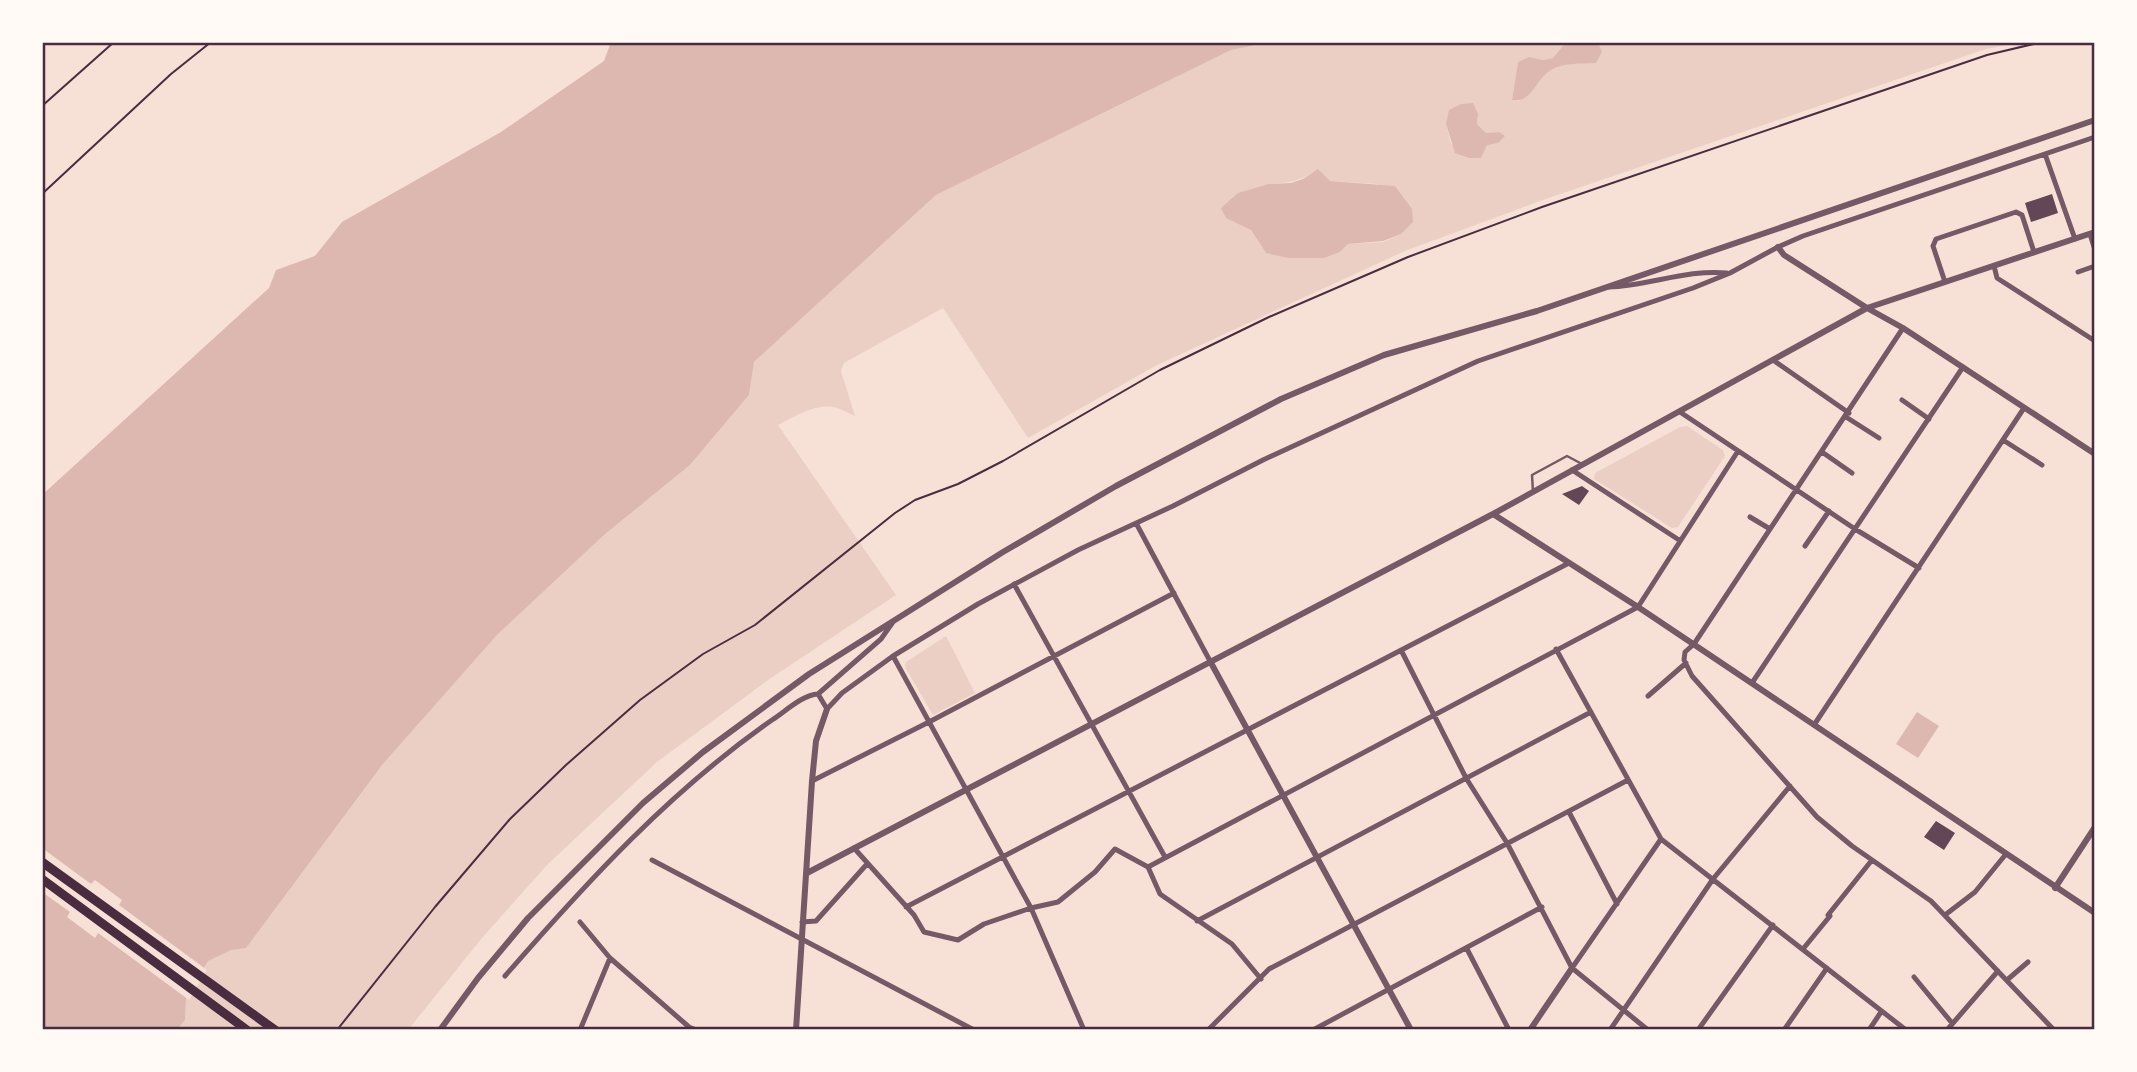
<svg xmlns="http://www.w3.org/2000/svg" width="2137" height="1072" viewBox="0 0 2137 1072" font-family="Merriweather,serif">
	<rect width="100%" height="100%" fill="#f7e1d7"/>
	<path fill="#ebcfc5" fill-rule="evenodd" d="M 1271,42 L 1566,42 L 1553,58 L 1543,60 L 1529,57 L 1518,62 L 1512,100 L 1518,101 C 1535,92 1536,80 1549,71 C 1564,62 1585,58 1602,52 L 1598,42 L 2022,42 L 1986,49 L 1540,201 L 1405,251 L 1157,365 L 1028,438 L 943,308 L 844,363 L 841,371 L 855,416 C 848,413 840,408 833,407 C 814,404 794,417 778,425 L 896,595 L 768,680 L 657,762 L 547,865 L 482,938 L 408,1030 L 177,1030 L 185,1020 L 186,999 L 208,961 L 497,635 L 604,535 L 690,465 L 749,395 L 754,362 L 936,195 L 1231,50 ZM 1478,114 L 1477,124 L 1486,133 L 1499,132 L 1487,145 L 1481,158 L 1451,144 L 1446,124 ZM 1313,172 L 1330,181 L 1378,184 L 1401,234 L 1383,242 L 1348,244 L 1340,252 L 1266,253 L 1251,230 L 1269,184 C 1286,183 1299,182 1313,172 Z
		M 1687,426 L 1723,450 L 1725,456 L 1678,527 L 1672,528 L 1594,479 L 1595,473 L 1680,427 Z
		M 946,636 L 975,693 L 933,715 L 905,667 L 906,662 Z"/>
	<path fill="#dcb8b0" d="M 611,42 L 1271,42 L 1231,50 L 936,195 L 754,362 L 749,395 L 690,465 L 604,535 L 497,635 L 382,765 L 246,948 L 231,950 L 208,961 L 186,999 L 185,1020 L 177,1030 L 42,1030 L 42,495 L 269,288 L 276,270 L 315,256 L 342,222 L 501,132 L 604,61 Z
		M 1566,42 L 1598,42 L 1602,52 L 1596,63 C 1581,64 1564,62 1551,70 C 1536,78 1532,104 1512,100 L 1518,62 L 1529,57 L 1543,60 L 1553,58 Z
		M 1473,103 L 1478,114 L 1477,124 L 1486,133 L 1499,132 L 1505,136 L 1498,143 L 1487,145 L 1481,158 L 1469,158 L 1455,153 L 1446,124 L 1449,110 L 1461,104 Z
		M 1318,169 L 1330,181 L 1395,186 L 1412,209 L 1413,222 L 1401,234 L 1383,241 L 1348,244 L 1340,252 L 1324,258 L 1288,258 L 1266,253 L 1251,230 L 1226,218 L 1221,208 L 1238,193 L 1269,184 L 1291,183 L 1303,179 Z
		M 1917,712 L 1939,726 L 1918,758 L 1896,744 Z"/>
	<path fill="#f7e1d7" d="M 42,848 L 91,884 L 95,880 L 122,900 L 119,905 L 207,970 L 189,1000 L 98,933 L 95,938 L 67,917 L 70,912 L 42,892 Z"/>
	<path fill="#644757" d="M 2052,194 L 2058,213 L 2031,222 L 2025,203 Z
		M 1582,486 L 1589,491 L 1579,505 L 1562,494 Z
		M 1936,821 L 1955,833 L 1944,850 L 1924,837 Z"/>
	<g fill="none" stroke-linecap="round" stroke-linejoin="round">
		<path stroke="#4a2c40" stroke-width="2" d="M 42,106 L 114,42
			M 42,194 L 171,74 L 211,42
			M 337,1030 L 435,907 L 510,819 L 566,765 L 640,700 L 703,654 L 755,625 L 895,513 L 915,500 L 958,484 L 1003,461 L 1160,370 L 1269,317 L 1408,257 L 1542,207 L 1987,55 L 2042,42"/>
		<path stroke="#755966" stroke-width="2.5" d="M 1533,492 L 1532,475 L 1567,456 L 1582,464"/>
		<path stroke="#755966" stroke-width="5" d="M 2045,154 L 2075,239
			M 2090,234 L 2095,250
			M 1994,266 L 1997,278 L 2095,341
			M 2078,272 L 2095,266
			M 1945,282 L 1933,246 L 1936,239 L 2016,212 L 2022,215 L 2034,252
			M 1609,287 C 1648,286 1687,269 1727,273
			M 1903,328 L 1694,644 L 1685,652 L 1684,660 L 1692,676 L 1817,817 L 1852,846 L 1931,901 L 2054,1030
			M 1773,360 L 1849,413
			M 1902,400 L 1929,419
			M 1680,412 L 1855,529 L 1919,568
			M 1846,417 L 1879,438
			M 2003,440 L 2042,465
			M 1822,452 L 1852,473
			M 1572,470 L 1679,540
			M 1750,517 L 1770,529
			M 1136,523 L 1210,661
			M 1805,546 L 1829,511
			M 1014,584 L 1165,857
			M 1556,649 L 1661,839 L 1906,1030
			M 1401,650 L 1466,778 L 1507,843 L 1572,968 L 1648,1030
			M 893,656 L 1031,908 L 1084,1030
			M 1752,683 L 1963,367
			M 818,694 L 827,709 L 842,693 L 893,656 L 978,604 L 1078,550 L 1173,506 L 1263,460 L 1478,361 L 1693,288 L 1730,273 L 1778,247 L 1803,236 L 2095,137
			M 1648,696 L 1686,663
			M 1814,725 L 2024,408
			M 812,781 L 929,722 L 1174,593
			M 1569,812 L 1617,904
			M 854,848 L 914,915 L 924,932 L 958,940 L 984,924 L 1031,908 L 1058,902 L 1095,872 L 1115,849 L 1148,867 L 1160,894 L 1232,944 L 1261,979
			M 652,860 L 974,1030
			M 1148,867 L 1638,607 L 1738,451
			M 906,907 L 1569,563
			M 1945,915 L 1975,892 L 2006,854
			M 1197,921 L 1591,712
			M 580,922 L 610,958
			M 802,922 L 816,921 L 867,864
			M 1467,949 L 1509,1030
			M 1803,949 L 1830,916 L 1828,915 L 1872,860
			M 1572,968 L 1661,839
			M 505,976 C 586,883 670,791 772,720 C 786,711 802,695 818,694 L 881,639 L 893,622
			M 1914,977 L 1952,1023
			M 2007,980 L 2028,962
			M 580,1030 L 610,958 L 689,1027 L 696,1030
			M 1208,1030 L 1269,969 L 1628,780
			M 1313,1030 L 1542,907
			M 1610,1030 L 1713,879 L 1790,786
			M 1698,1030 L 1773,925
			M 1784,1030 L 1827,968
			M 1869,1030 L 1881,1012
			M 1947,1030 L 1998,971"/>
		<path stroke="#755966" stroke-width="6" d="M 1778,247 L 1784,255 L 1867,308 L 1903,328 L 2095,454
			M 1493,514 L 1638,607 L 2095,913
			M 1210,661 L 1411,1030
			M 807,873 L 1493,514 L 1867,308 L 2095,232
			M 2055,888 L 2095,827
			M 440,1030 L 478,978 L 528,918 L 643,803 L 703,752 L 809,674 L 1003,552 L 1116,486 L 1281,399 L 1384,355 L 1537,311 L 2095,120
			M 796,1030 L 812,781 L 816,741 L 827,709
			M 1530,1030 L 1572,968"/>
		<path stroke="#4a2c40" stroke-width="9" d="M 42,862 L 275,1030
			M 42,879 L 247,1030"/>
	</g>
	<rect width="2137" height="1072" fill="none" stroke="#fffaf5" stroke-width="88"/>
	<rect x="44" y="44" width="2049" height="984" fill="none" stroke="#4a2c40" stroke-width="2.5"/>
</svg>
